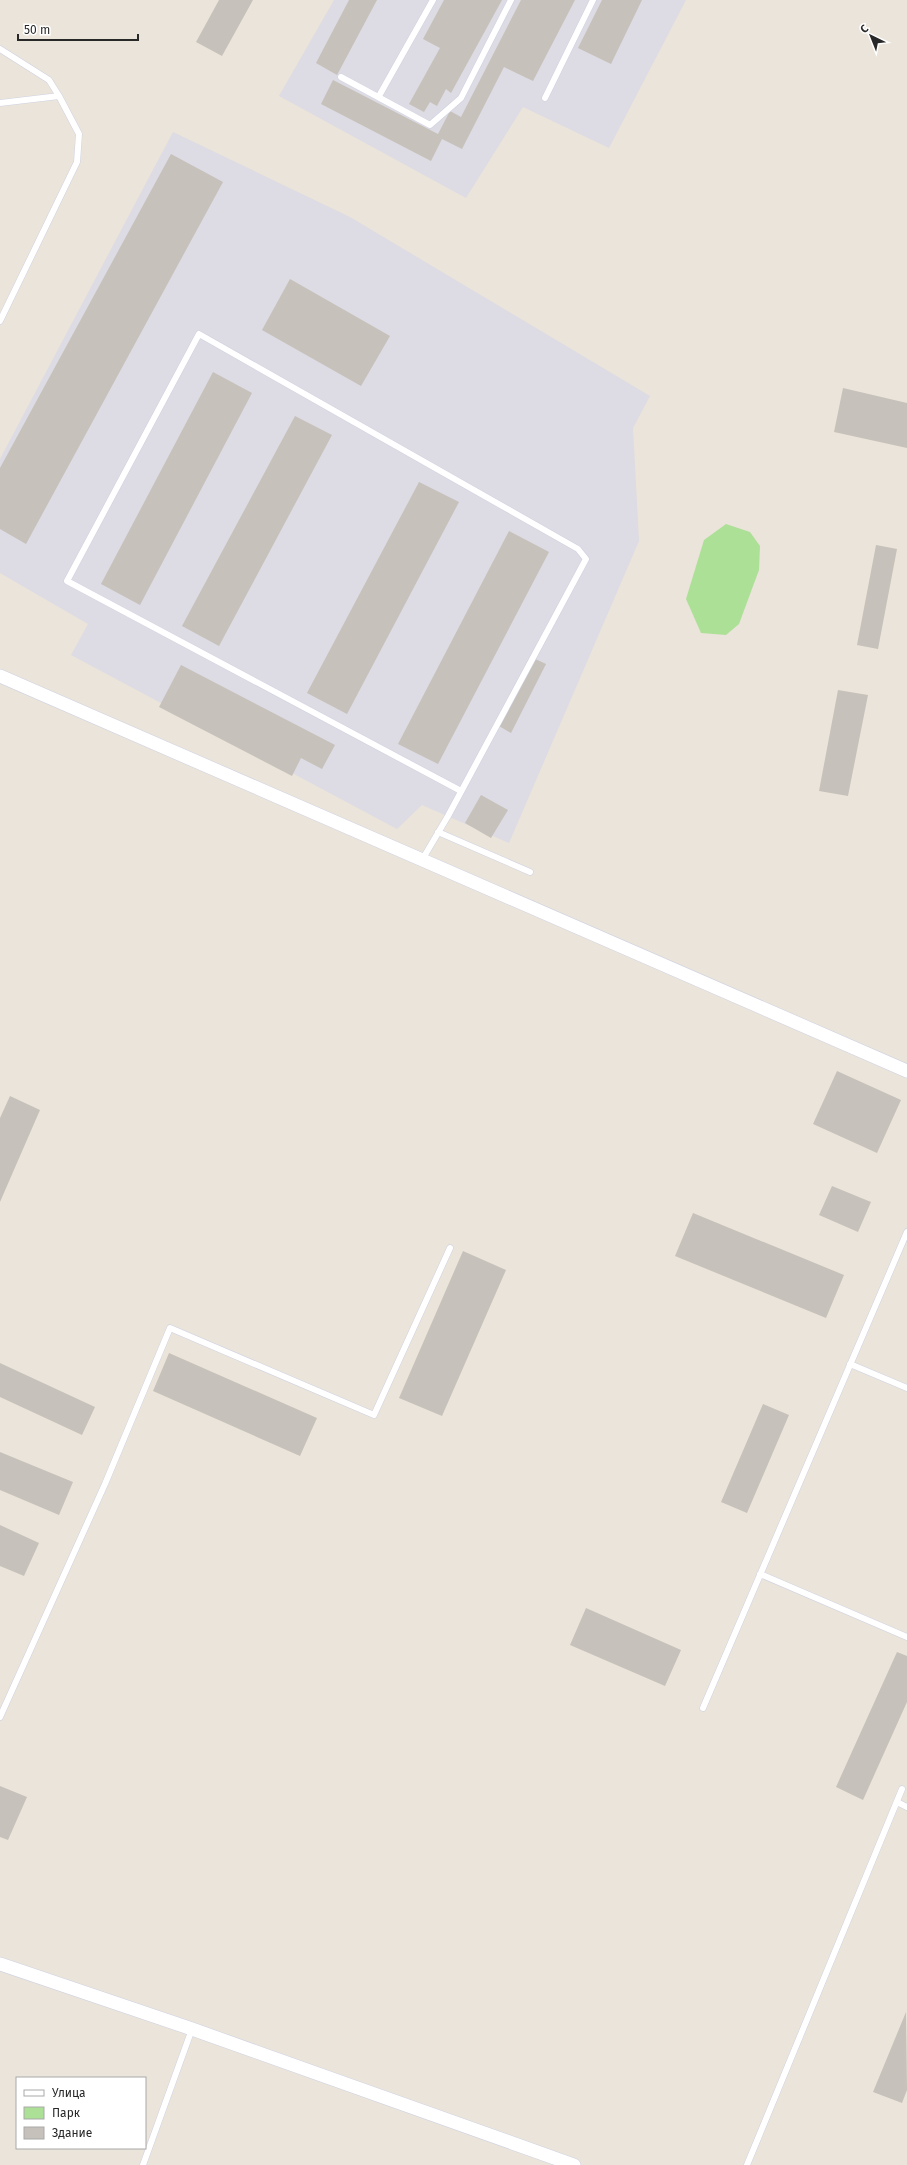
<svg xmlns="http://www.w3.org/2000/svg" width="907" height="2165" viewBox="0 0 907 2165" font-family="'Fira Sans',sans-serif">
	<rect width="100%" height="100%" fill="#ebe4da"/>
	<path fill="#dddbe3" d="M 334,0 L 686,0 L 609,148 L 523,107 L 466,198 L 279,96 Z
		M 173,132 L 350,217 L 650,396 L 633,428 L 639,541 L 509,843 L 422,805 L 397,829 L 71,655 L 88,624 L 0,573 L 0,459 Z"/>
	<path fill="#ade097" d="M 726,524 L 750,532 L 760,546 L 759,570 L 739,624 L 726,635 L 701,633 L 686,599 L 704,540 Z"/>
	<path fill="#c6c1ba" d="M 219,0 L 253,0 L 222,56 L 196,42 Z
		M 349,0 L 377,0 L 337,75 L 316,63 Z
		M 444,0 L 502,0 L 451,93 L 446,89 L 437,106 L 430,102 L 424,112 L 409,104 L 440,48 L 423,39 Z
		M 521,0 L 575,0 L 533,81 L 504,67 L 462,149 L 442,139 L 431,161 L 321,104 L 333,80 L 438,134 L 450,111 L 461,117 Z
		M 602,0 L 642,0 L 611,64 L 578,48 Z
		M 171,154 L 223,182 L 26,544 L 0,529 L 0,468 Z
		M 290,279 L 390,336 L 361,386 L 262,330 Z
		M 213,372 L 252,393 L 140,605 L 101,584 Z
		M 843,388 L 907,403 L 907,448 L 834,432 Z
		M 295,416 L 332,435 L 219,646 L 182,626 Z
		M 419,482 L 459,502 L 347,714 L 307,693 Z
		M 509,531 L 549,552 L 438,764 L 398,744 Z
		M 876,545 L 897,549 L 878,649 L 857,645 Z
		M 533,658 L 546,664 L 511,733 L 499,726 Z
		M 181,665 L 335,745 L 322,769 L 301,758 L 292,776 L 159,707 Z
		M 838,690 L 868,695 L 848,796 L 819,791 Z
		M 481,795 L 508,810 L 491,838 L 465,823 Z
		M 837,1071 L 901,1100 L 877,1153 L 813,1124 Z
		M 10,1096 L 40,1110 L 0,1202 L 0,1118 Z
		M 832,1186 L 871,1202 L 858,1232 L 819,1215 Z
		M 693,1213 L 844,1275 L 826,1318 L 675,1256 Z
		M 463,1251 L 506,1270 L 442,1416 L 399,1398 Z
		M 169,1353 L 317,1418 L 300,1456 L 153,1391 Z
		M 0,1363 L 95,1407 L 82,1435 L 0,1397 Z
		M 763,1404 L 789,1415 L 747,1513 L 721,1502 Z
		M 0,1452 L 73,1482 L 59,1515 L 0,1490 Z
		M 0,1525 L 39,1543 L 24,1576 L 0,1566 Z
		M 586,1608 L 681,1650 L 665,1686 L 570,1645 Z
		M 897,1652 L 907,1656 L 907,1702 L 863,1800 L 836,1787 Z
		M 0,1786 L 27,1797 L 8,1840 L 0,1837 Z
		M 906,2012 L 907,2090 L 902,2103 L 873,2092 Z"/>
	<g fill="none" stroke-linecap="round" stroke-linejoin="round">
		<g stroke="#cfd2e1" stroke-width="7">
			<path id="service" d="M 0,49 L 49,80 L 59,96 L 0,103
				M 341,77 L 430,125 L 461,98 L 511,0
				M 379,96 L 433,0
				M 545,98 L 593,0
				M 0,321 L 77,162 L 79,134 L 59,96
				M 438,832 L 530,872
				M 422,860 L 448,816 L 586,559 L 578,549 L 199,334 L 67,581 L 461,791
				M 850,1364 L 907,1388
				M 760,1574 L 907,1637
				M 703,1708 L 907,1232
				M 0,1717 L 105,1484 L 170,1328 L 374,1415 L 450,1248
				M 897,1802 L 907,1807
				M 143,2165 L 192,2029
				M 747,2165 L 902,1789"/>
		</g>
		<g stroke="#cfd2e1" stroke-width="14">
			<path id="minor" d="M 0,676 L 907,1071
				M 0,1964 L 192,2029 L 574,2165"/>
		</g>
		<use href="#service" stroke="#fff" stroke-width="6"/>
		<use href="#minor" stroke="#fff" stroke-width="13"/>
	</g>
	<rect x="16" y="2077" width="130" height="72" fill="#ffffff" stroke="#a9a9a9"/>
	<rect x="24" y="2090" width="20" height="6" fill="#ffffff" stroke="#a9a9a9"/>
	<text x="52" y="2097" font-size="12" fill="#282828">Улица</text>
	<rect x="24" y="2107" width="20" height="12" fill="#ade097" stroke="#a9a9a9"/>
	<text x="52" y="2117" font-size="12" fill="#282828">Парк</text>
	<rect x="24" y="2127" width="20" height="12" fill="#c6c1ba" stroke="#a9a9a9"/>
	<text x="52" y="2137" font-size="12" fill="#282828">Здание</text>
	<g transform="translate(871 36) rotate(317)" stroke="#ffffff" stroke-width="3" paint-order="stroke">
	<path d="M0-3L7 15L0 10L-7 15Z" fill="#282828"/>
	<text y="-6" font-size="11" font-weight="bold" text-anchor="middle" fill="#282828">С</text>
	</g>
	<path d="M18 34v6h120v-6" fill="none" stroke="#282828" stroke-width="2"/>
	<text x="24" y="34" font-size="12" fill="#282828" stroke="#ffffff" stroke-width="3" paint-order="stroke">50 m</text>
</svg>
